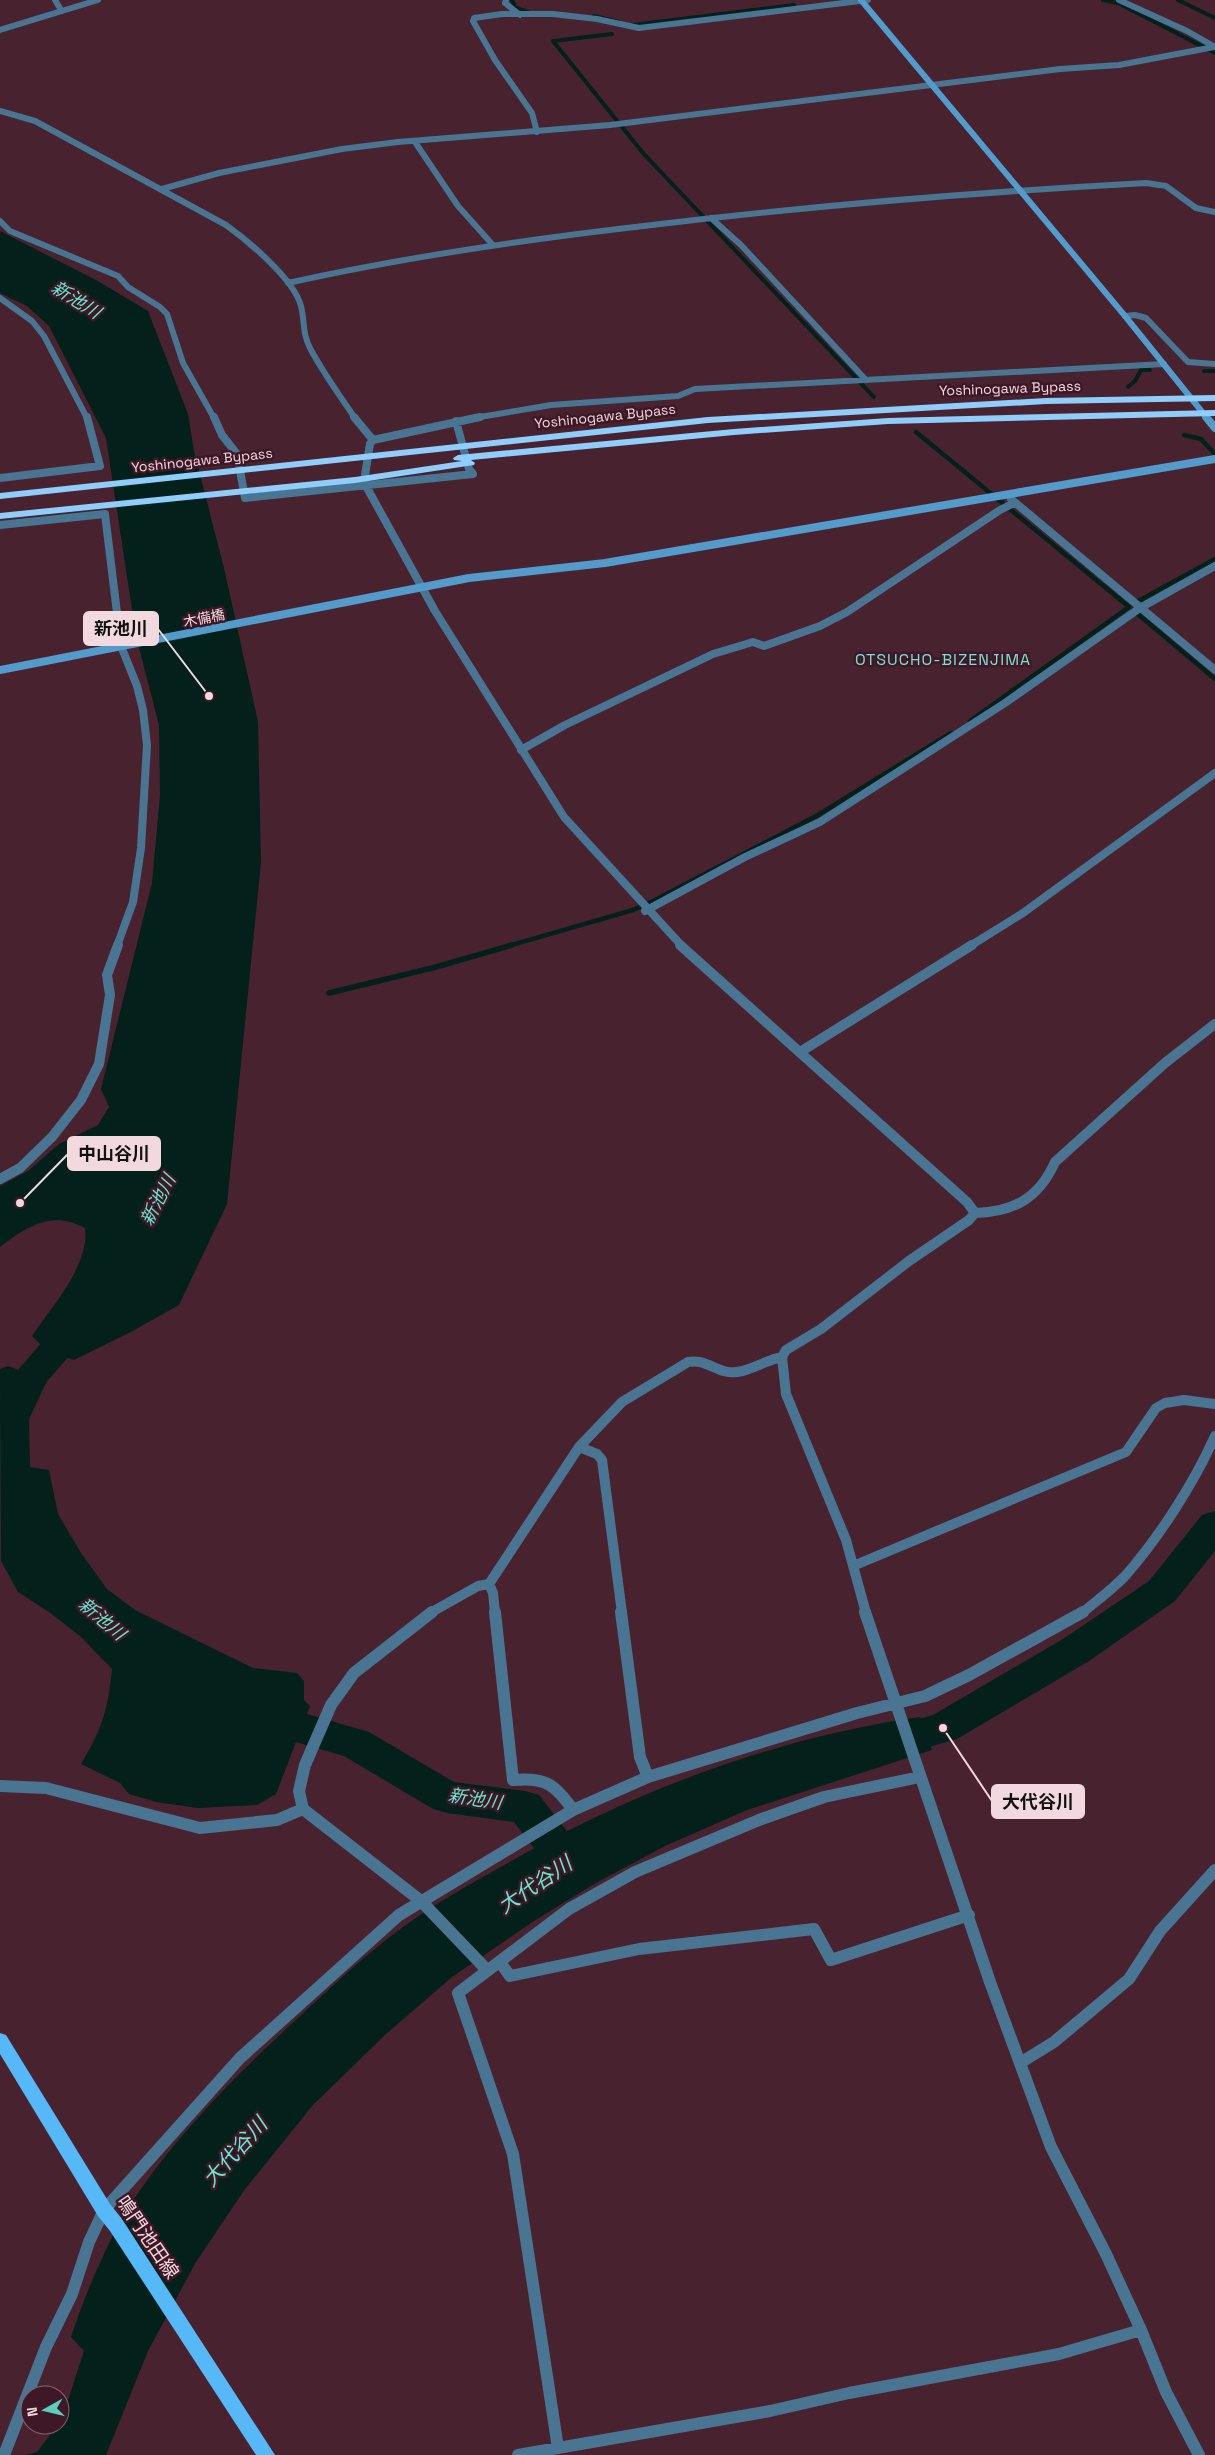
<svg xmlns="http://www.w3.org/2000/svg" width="1215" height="2455" viewBox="0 0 1215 2455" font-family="'Space Grotesk','Noto Sans JP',sans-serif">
	<rect width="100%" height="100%" fill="#492230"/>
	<path fill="#03201b" d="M 0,231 L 96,280 L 148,311 L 188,414 L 194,451 L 224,568 L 258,722 L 261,862 L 227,1204 L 179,1305 L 129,1333 L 74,1360 L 47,1351 L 32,1336 C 52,1306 90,1265 85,1228 C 52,1210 27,1226 0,1247 L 0,1186 L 28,1171 L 59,1144 L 98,1125 L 109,1107 L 101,1089 L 152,883 L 160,795 L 159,725 L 136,636 L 106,438 L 49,326 L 27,306 L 0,293 Z
		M 8,1366 L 47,1381 L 29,1419 L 30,1467 L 49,1470 L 58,1514 L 81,1553 L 107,1589 L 135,1610 L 253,1668 L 297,1673 L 304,1681 L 304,1700 L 310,1706 L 276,1794 L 257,1805 L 198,1808 L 156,1802 L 129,1794 L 120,1783 L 81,1764 C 102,1729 108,1710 112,1669 L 80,1636 L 49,1612 L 18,1592 L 1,1561 L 0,1369 Z
		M 920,1717 L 932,1750 L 747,1810 L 665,1846 L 594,1884 L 534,1921 L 452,1977 L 386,2034 L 313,2105 L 245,2189 L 196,2262 L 148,2351 L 106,2455 L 26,2455 L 37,2452 L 58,2425 L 60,2425 L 84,2351 L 71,2337 C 85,2295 102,2255 123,2216 C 130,2203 140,2191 148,2179 C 188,2124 236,2076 286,2029 C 325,1993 364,1955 407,1924 C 438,1902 472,1883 506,1864 C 634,1791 774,1738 920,1717 Z"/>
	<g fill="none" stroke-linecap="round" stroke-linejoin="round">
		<path stroke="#03201b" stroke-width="4" d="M 512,0 L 515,7 L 530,13
			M 1103,0 L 1118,3 L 1215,53
			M 1178,0 L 1215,18
			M 594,16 L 619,22
			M 633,25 L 794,5
			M 612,34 L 553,41 L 643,153 L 874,397
			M 1204,371 L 1215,371
			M 1128,387 L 1135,381 L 1141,370 L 1150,370"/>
		<path stroke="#03201b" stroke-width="4.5" d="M 916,432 L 1129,607 L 970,721
			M 1184,435 L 1201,439 L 1215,454
			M 1133,604 L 1215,559
			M 1133,610 L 1215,679
			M 508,946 L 633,910 L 655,900 L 818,815 L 951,733"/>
		<path stroke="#03201b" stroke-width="5.5" d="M 329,993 L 436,967 L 512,945"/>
		<path fill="#03201b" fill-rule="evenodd" d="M 80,1309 L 92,1312 L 97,1321 L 92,1330 L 42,1387 L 23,1424 L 11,1428 L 0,1424 L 0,1403 L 17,1371 L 68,1312 Z
			M 1215,1511 L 1215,1551 L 1175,1601 L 1089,1661 L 957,1739 L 883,1760 L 869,1755 L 864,1744 L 869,1733 L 933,1715 L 1063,1639 L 1149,1581 L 1202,1515 Z
			M 260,1696 L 297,1711 L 369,1732 L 454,1782 L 525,1791 L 539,1795 L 580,1848 L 586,1860 L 580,1872 L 566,1877 L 552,1872 L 514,1822 L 447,1813 L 433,1809 L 344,1756 L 289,1740 L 247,1723 L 241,1712 L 247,1701 Z"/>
		<path stroke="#497593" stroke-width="6" d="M 55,0 L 61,10
			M 506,0 L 505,3 L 520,15
			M 1119,0 L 1187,31 L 1215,47
			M 0,30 L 98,0
			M 0,111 L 35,121 L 226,225 C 248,241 294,279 301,306 C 305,322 302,334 311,350 C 324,374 340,396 355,418
			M 537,132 L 532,113 L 495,60 L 473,21 L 474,18 L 502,14 L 553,14 L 597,19 L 639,28 L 868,0
			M 415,142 L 458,206 L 492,244
			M 162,189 L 219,173 L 342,149 L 398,142 L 610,125 L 1060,69 L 1119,65 L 1214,47
			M 711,218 L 741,245 L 866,380
			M 0,221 L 10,231 L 118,276 L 128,287 L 160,307 L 167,314 L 183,363 L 214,418
			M 288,283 C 409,256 529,239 652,225 C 817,205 981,192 1146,183 L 1166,186 L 1196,208 L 1215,212
			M 0,298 L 32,321 L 44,336 L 87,418
			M 1125,316 L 1135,315 L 1146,318 L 1188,362 L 1215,364
			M 474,418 L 551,405 L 678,396 L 695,389 L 1164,364"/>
		<path stroke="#497593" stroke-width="8" d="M 214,417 L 222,435 L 237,454 L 245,498 L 473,474 L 469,469 L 456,421
			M 354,417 L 373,440 L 370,444 L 365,475 L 366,486 L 435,611 L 564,817 L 682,946
			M 373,440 L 480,417
			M 0,478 L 100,466 L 87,417
			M 1011,499 L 1215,670
			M 0,525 L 105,514 L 121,646 L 137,686 L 143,710 L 147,745 L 141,848 L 133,902 L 117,946
			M 521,750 L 565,725 L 713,654 L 753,642 L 764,646 L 820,626 L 847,612 L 1000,510 L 1014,503
			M 645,911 L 745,857 L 820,822 L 1005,703 L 1140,608 L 1215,566
			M 970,946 L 1023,913 L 1215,773"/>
		<path stroke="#497593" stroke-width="10" d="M 680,945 L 967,1202 L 975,1213 L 969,1220 L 909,1261 L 821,1329 L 786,1350 L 782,1357 L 786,1394 L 846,1540 L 866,1613
			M 800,1052 L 972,945
			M 0,1179 L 20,1168 L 52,1137 L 81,1100 L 99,1064 L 110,995 L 107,975 L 118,945
			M 975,1213 C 1014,1212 1039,1198 1055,1162 L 1165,1063 L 1215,1024
			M 579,1447 L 597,1454 L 602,1460 L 622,1613
			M 853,1566 L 1126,1452 L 1156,1408 L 1165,1403 L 1184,1400 L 1215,1404
			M 489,1584 L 493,1593 L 495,1613
			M 430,1613 L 478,1586 L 489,1584 L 579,1447 L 622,1402 L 688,1362 C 706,1358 719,1375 737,1372 C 752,1370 766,1360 782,1357
			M 1082,1613 C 1096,1601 1113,1589 1126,1575 C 1160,1536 1194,1483 1215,1436"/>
		<path stroke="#497593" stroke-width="12" d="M 432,1612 L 354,1673 L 331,1705 L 305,1765 L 299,1791 L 303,1809 L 421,1901 L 487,1970
			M 495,1612 L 513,1780 C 545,1777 555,1784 573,1810
			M 621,1612 L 640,1757 L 648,1777
			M 865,1612 L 990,1982 L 1051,2147 L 1106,2254 L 1141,2330 L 1166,2392 L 1199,2455
			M 0,1786 L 46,1788 L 200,1828 L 277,1820 L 303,1809
			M 500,1962 L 510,1976 L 639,1949 L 814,1929 L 831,1960 L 969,1915
			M 1020,2063 L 1054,2042 L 1129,1979 L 1160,1931 L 1215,1870
			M 558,2448 L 513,2154 L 458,1993 L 569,1909 L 635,1872 L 759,1820 L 824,1797 L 920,1777
			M 4,2455 L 46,2347 L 72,2294 L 89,2242 L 104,2210 L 240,2058 L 399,1915 L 573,1810 L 648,1777 L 857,1713 L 925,1696 L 969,1675 L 1083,1612
			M 518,2455 L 770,2411 L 849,2393 L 1059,2354 L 1141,2330"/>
		<path stroke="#529bcb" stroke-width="6" d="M 861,0 L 1125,316 L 1207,418"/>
		<path stroke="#529bcb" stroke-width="8" d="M 1206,417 L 1215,428
			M 0,670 L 469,578 L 605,563 L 1215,459"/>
		<path fill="#56b8f6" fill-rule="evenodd" d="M 0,2033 L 6,2035 L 110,2204 L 122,2219 L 275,2455 L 256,2455 L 110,2231 L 98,2216 L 0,2054 Z"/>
		<path fill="#8fcefb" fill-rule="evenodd" d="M 1215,395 L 1215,401 L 1046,404 L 708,423 L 0,499 L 0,493 L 708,417 L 1046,398 Z
			M 1215,410 L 1215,416 L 888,424 L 734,435 L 471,460 L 475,463 L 474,465 L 355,483 L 0,519 L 0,513 L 355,477 L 462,461 L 454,460 L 453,458 L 458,455 L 734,429 L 888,418 Z"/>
	</g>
	<g text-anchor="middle" stroke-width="5" stroke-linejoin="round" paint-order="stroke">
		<g font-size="14" fill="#f2d8df" stroke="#3e1826">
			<text transform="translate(1010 388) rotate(-2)" y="5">Yoshinogawa Bypass</text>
			<text transform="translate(605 416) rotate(-6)" y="5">Yoshinogawa Bypass</text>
			<text transform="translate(202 460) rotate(-6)" y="5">Yoshinogawa Bypass</text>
			<text transform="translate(204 618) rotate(-11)" y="5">木備橋</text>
		</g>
		<g font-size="16" letter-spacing="1" fill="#7ce1cd" stroke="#3e1826">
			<text x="943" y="665">OTSUCHO-BIZENJIMA</text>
		</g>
		<g font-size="18" font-style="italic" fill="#65e8d0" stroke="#3e1826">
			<text transform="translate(76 300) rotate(32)" y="6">新池川</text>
			<text transform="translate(158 1200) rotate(-63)" y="6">新池川</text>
			<text transform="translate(102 1619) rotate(40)" y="6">新池川</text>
			<text transform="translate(475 1799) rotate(9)" y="6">新池川</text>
		</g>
		<g font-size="19" fill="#f2d8df" stroke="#3e1826">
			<text transform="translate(148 2237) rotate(56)" y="7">鳴門池田線</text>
		</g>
		<g font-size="21" font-style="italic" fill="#65e8d0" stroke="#3e1826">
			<text transform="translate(535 1885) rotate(-34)" y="7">大代谷川</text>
			<text transform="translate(235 2152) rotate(-48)" y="7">大代谷川</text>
		</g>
	</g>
	<path fill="none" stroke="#f2d8df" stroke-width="2" d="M209 696L158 629M20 1203L68 1154M943 1728L992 1801"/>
	<g fill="#f2d8df" stroke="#3e1826" stroke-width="2">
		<circle cx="209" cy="696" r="5"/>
		<circle cx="20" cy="1203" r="5"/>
		<circle cx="943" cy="1728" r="5"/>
	</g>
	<g fill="#f2d8df" stroke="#f2d8df" stroke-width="2">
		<rect x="84" y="612" width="74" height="33" rx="5"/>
		<rect x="68" y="1137" width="92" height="33" rx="5"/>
		<rect x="992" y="1785" width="92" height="33" rx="5"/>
	</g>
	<g font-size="18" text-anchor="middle" font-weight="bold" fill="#111">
		<text x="121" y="635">新池川</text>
		<text x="114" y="1160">中山谷川</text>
		<text x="1038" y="1808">大代谷川</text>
	</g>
	<g transform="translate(45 2410) rotate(262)"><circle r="24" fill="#3e1826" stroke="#866570"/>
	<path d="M0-4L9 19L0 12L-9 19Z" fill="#5dceb9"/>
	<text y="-8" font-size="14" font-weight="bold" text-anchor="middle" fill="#f2d8df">N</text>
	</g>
</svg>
